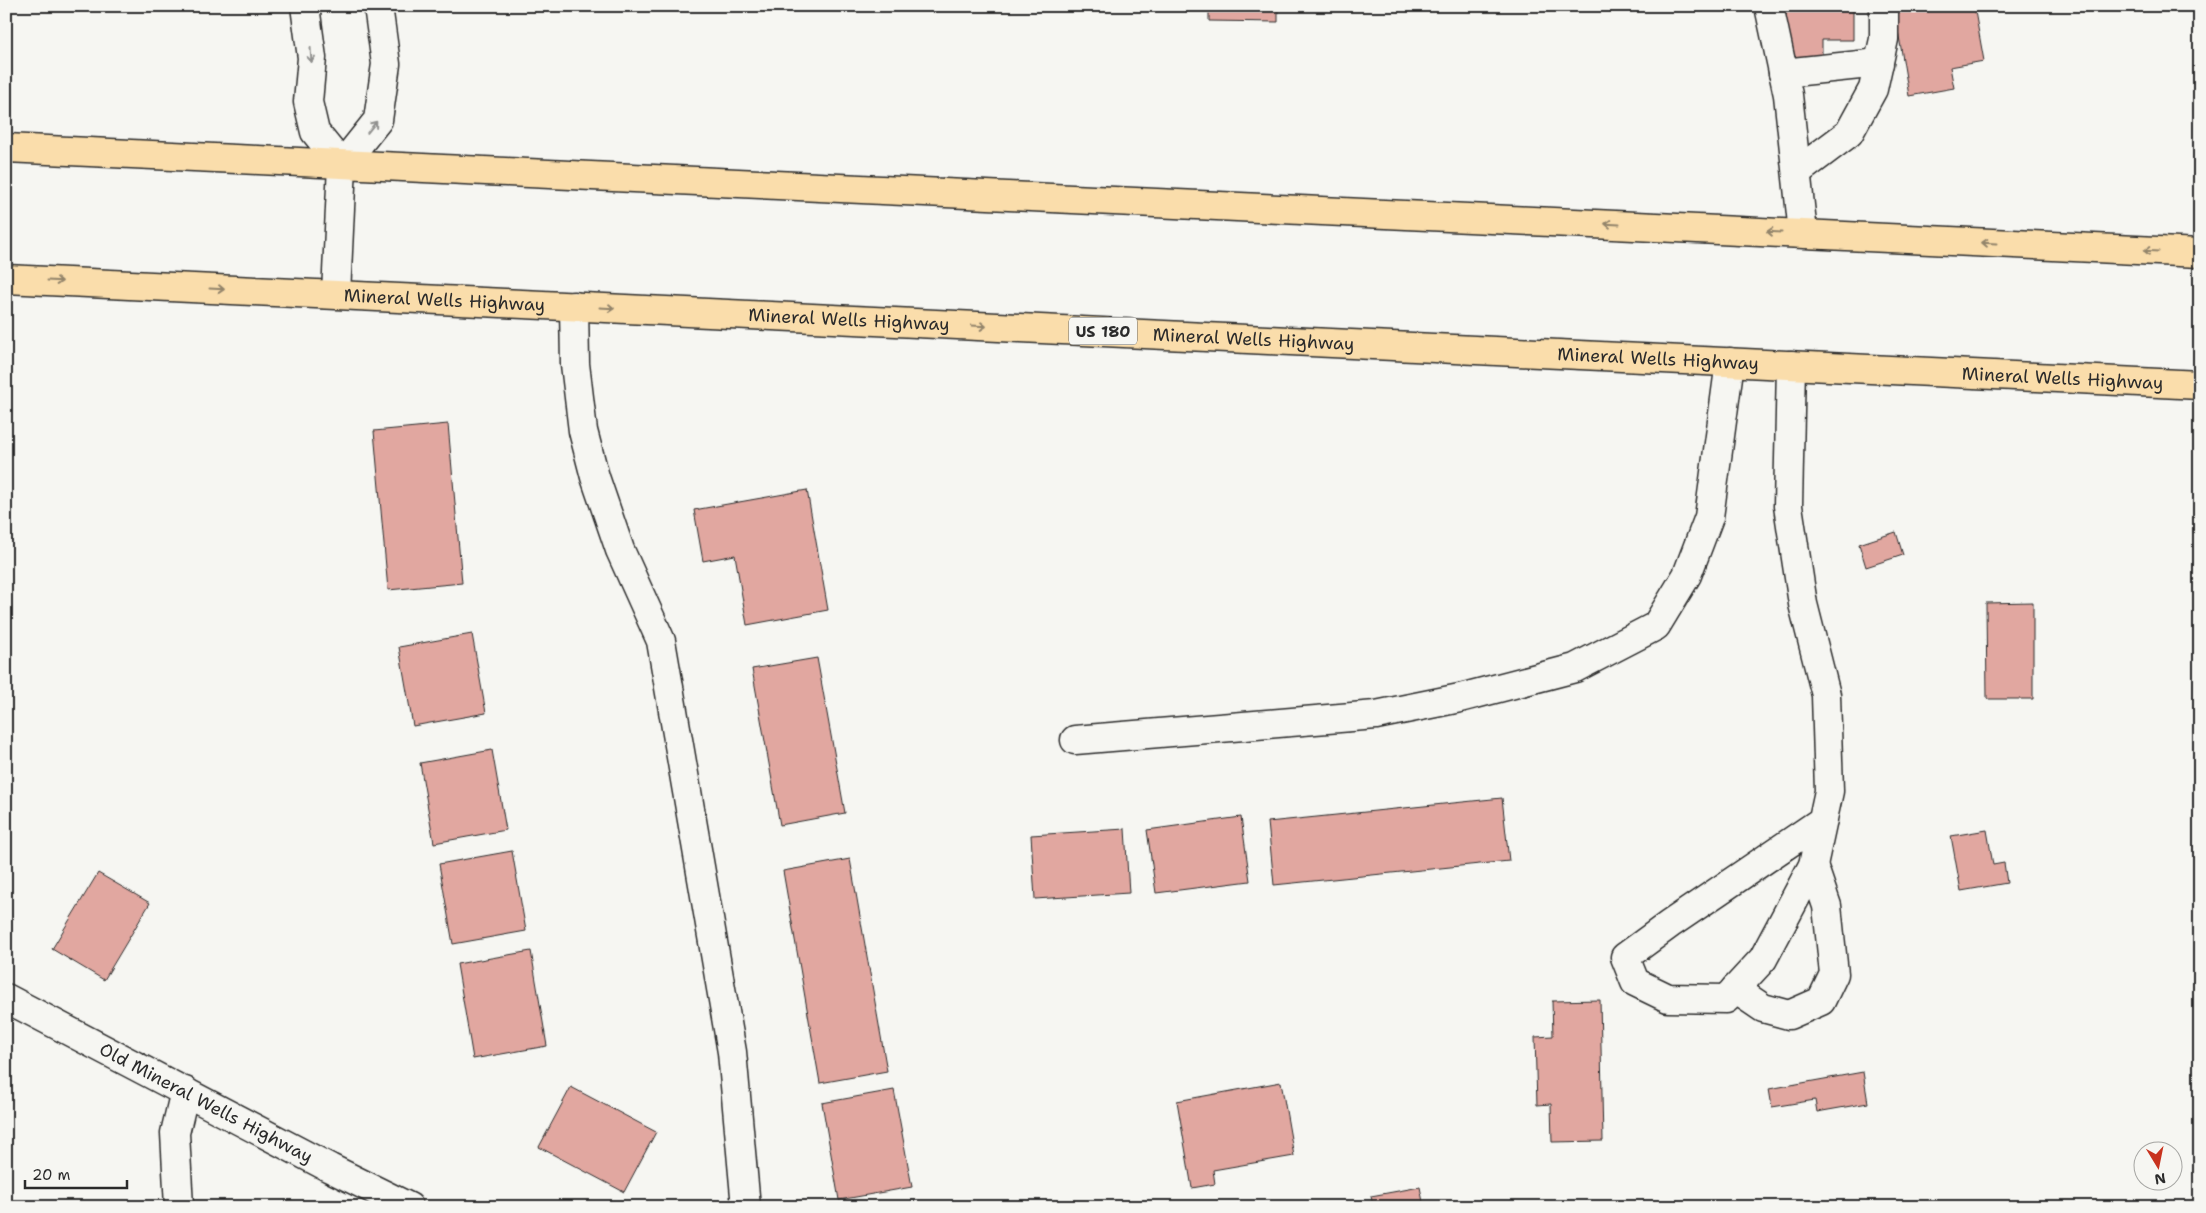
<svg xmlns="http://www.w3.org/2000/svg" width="2206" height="1213" viewBox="0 0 2206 1213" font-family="'Shantell Sans',sans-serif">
	<rect width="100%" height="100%" fill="#f6f6f2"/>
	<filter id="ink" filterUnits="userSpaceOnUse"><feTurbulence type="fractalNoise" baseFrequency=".02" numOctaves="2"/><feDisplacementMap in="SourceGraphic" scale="10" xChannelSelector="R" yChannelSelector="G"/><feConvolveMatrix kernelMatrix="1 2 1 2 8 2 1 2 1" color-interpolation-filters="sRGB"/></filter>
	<g filter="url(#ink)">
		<path fill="#e1a7a0" stroke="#2b2b2b" d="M 1209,6 L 1278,6 L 1278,22 L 1209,21 Z
			M 1786,6 L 1853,6 L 1853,40 L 1822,40 L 1822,57 L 1786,57 Z
			M 1894,6 L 1974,6 L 1984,61 L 1950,67 L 1954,88 L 1909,96 Z
			M 448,424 L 462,583 L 388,590 L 374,431 Z
			M 807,490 L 828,610 L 747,625 L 735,555 L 703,561 L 694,510 Z
			M 1896,532 L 1903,555 L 1866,567 L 1859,544 Z
			M 2033,602 L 2033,699 L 1987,699 L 1986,603 Z
			M 472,634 L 486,713 L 413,726 L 399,647 Z
			M 817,658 L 845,813 L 780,825 L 752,669 Z
			M 492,750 L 506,830 L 434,843 L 420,763 Z
			M 1502,798 L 1509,861 L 1274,885 L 1268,822 Z
			M 1241,817 L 1250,881 L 1156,893 L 1147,830 Z
			M 1125,829 L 1129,893 L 1035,899 L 1031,835 Z
			M 1987,830 L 1993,865 L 2004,863 L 2007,883 L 1961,891 L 1951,836 Z
			M 512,851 L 526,931 L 453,944 L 439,864 Z
			M 850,859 L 887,1071 L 820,1083 L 783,871 Z
			M 98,873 L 150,903 L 104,980 L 52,949 Z
			M 531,951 L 547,1046 L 473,1059 L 457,964 Z
			M 1600,1000 L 1603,1141 L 1552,1142 L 1551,1104 L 1537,1105 L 1535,1037 L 1553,1036 L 1552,1001 Z
			M 1863,1072 L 1868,1103 L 1817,1112 L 1815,1100 L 1772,1107 L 1769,1089 Z
			M 1281,1082 L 1294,1156 L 1213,1170 L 1215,1184 L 1192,1188 L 1177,1101 Z
			M 571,1087 L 656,1132 L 624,1192 L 539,1147 Z
			M 894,1090 L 912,1187 L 839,1200 L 822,1103 Z
			M 1420,1187 L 1424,1207 L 1373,1207 L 1371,1196 Z"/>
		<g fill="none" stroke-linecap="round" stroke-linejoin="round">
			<g stroke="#2b2b2b" stroke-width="31">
				<g id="minor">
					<path d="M 305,6 L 312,58 L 308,102 L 315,132 L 342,165"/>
					<path d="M 1769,6 L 1788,95 L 1803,233"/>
					<path d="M 1783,73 L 1879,63"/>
					<path d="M 1797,172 L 1849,133 L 1873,89 L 1884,39 L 1884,6"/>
					<path d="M 336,294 L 342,165 L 378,120 L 386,64 L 378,6"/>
					<path d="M 574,306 L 575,364 L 583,431 L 595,477 L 620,550 L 661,641 L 732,1052 L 746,1207"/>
					<path d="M 1791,365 L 1788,506 L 1803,604 L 1826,695 L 1829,791 L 1813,865 L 1763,959 L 1726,999 L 1668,998 L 1635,982 L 1625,957 L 1670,924 L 1823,820"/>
					<path d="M 1075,740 L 1376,715 L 1460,698 L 1575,668 L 1656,626 L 1687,575 L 1709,517 L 1730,362"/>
					<path d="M 1735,989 L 1763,1008 L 1789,1015 L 1821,1001 L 1834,974 L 1827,906 L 1813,865"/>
					<path id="s1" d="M 6,998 L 330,1168 L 409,1207"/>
					<path d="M 179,1207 L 175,1133 L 185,1091"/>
				</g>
			</g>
			<g stroke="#2b2b2b" stroke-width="31">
				<g id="major">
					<path d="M 6,148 L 2200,253"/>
					<path id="s2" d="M 6,279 L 2200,385"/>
				</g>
			</g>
			<use href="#minor" stroke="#f6f6f2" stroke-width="28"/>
			<use href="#major" stroke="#faddab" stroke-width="28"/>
		</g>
		<defs><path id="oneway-shaft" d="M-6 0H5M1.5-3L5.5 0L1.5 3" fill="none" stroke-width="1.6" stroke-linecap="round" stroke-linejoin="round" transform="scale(1.25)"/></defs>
		<g stroke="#90908e">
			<use href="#oneway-shaft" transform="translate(311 55) rotate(86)"/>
			<use href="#oneway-shaft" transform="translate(372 127) rotate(-51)"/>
		</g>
		<g stroke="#92846b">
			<use href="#oneway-shaft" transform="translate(1612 224) rotate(-177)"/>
			<use href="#oneway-shaft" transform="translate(1774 232) rotate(-177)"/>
			<use href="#oneway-shaft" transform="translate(1989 243) rotate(-177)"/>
			<use href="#oneway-shaft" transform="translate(2151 251) rotate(-177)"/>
			<use href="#oneway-shaft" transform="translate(55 281) rotate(3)"/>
			<use href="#oneway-shaft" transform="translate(217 289) rotate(3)"/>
			<use href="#oneway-shaft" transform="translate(607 308) rotate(3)"/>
			<use href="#oneway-shaft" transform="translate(979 326) rotate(3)"/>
		</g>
	</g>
	<g text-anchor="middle" stroke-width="4.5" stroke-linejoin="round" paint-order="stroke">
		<rect fill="#f6f6f2" stroke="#686867" stroke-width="1" x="1069" y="317.5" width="68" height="27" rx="4"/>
		<g font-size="16" font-weight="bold" fill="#2b2b2b">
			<text x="1103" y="337">US 180</text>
		</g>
		<g font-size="18" fill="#2b2b2b" stroke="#f6f6f2">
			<text dy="6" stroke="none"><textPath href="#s2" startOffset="439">Mineral Wells Highway</textPath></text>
			<text dy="6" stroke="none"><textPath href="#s2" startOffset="844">Mineral Wells Highway</textPath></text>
			<text dy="6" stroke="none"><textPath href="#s2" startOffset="1249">Mineral Wells Highway</textPath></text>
			<text dy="6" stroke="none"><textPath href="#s2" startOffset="1654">Mineral Wells Highway</textPath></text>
			<text dy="6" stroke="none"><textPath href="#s2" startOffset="2059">Mineral Wells Highway</textPath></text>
			<text dy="6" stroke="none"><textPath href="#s1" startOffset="226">Old Mineral Wells Highway</textPath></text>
		</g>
	</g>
	<rect width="2206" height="1213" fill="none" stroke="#f6f6f2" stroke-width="25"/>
	<rect x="12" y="12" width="2181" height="1188" fill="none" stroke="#2b2b2b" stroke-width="2" filter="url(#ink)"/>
	<g transform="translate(2158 1166) rotate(170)"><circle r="24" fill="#f6f6f2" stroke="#a5a5a2"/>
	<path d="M0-4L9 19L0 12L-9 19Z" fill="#c8321e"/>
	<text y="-8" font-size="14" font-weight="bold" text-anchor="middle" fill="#2b2b2b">N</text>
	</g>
	<path d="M25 1180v8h102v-8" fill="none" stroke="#2b2b2b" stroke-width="2.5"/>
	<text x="32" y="1180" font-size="15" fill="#2b2b2b" stroke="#f6f6f2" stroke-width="4" paint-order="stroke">20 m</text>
</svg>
